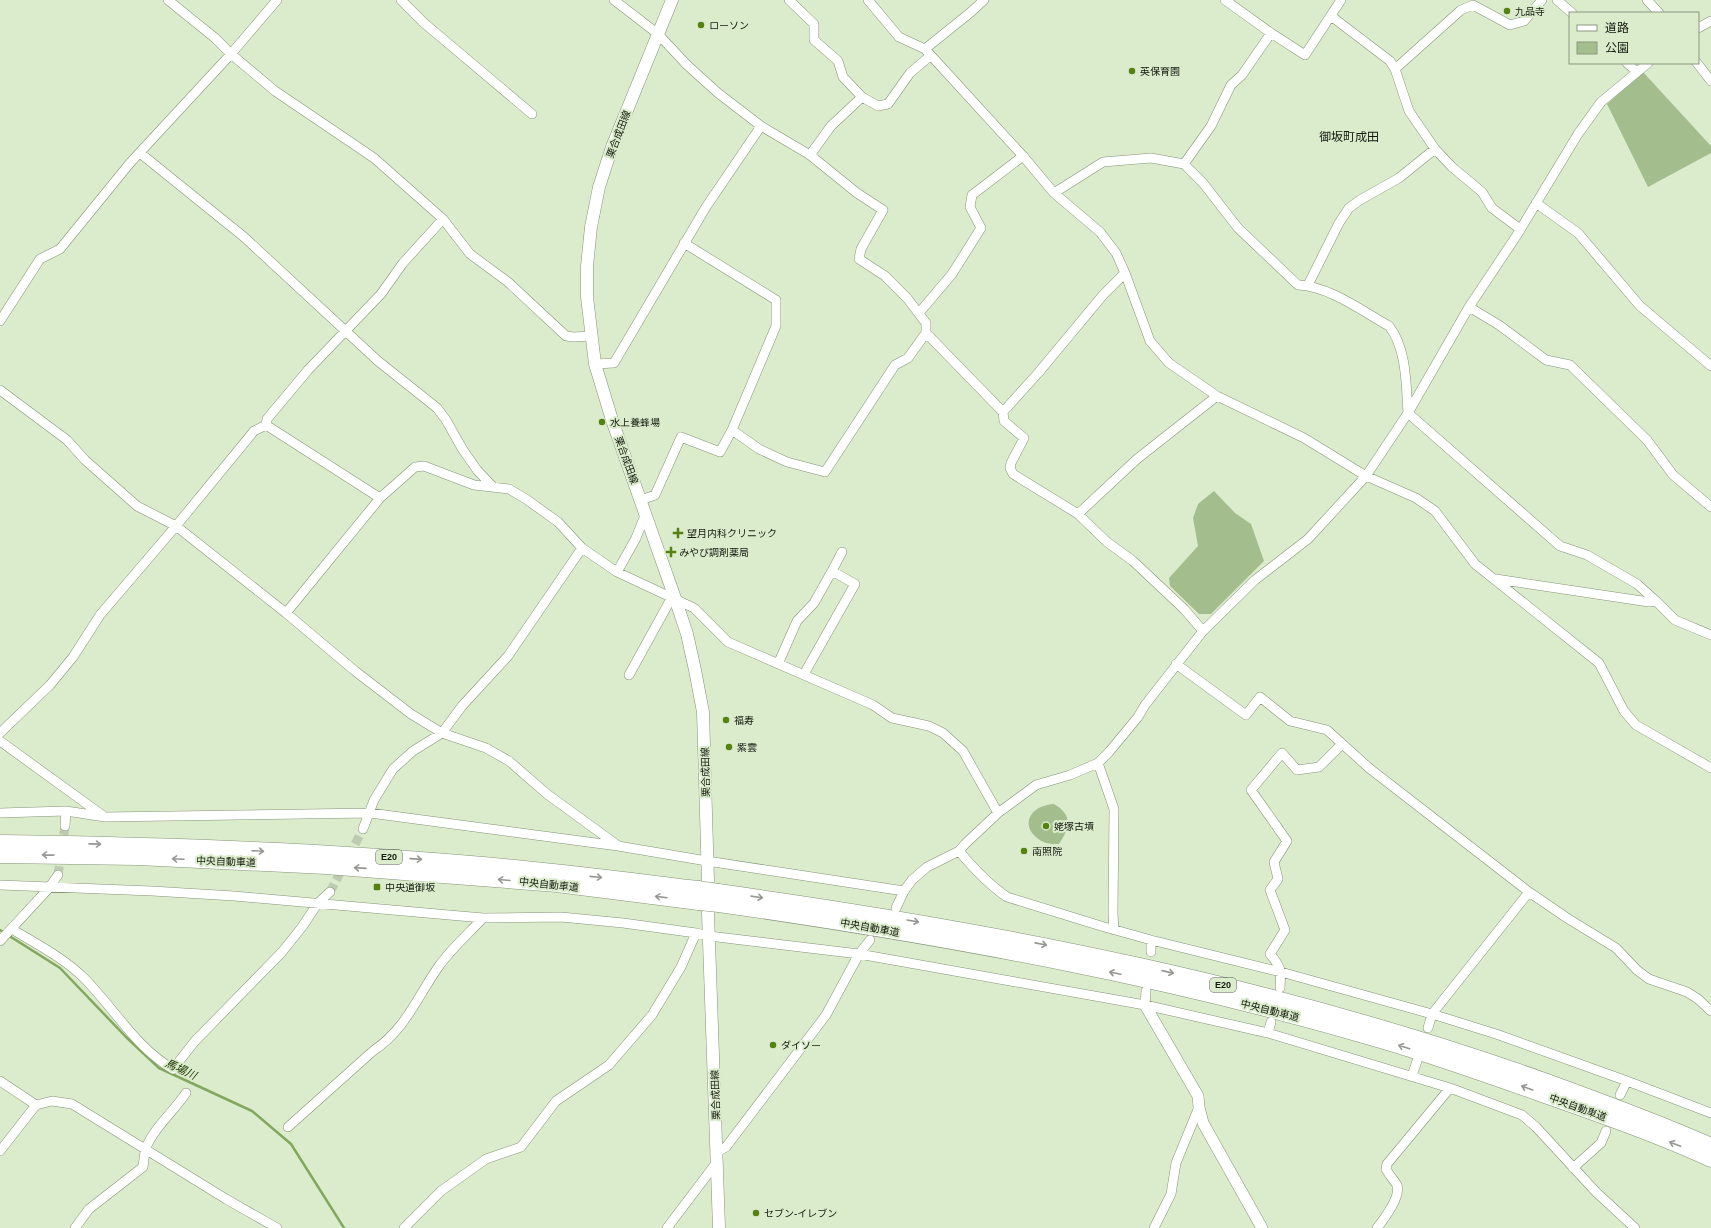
<svg xmlns="http://www.w3.org/2000/svg" width="1711" height="1228" viewBox="0 0 1711 1228" font-family="Helvetica,'Noto Sans JP',sans-serif">
	<rect width="100%" height="100%" fill="#dbeccd"/>
	<path fill="#a3bd8d" d="M 1643,72 L 1711,146 L 1711,153 L 1648,187 L 1607,104 Z
		M 1214,491 L 1235,513 L 1251,524 L 1264,561 L 1211,614 L 1199,614 L 1170,586 L 1169,578 L 1198,546 L 1193,518 L 1198,504 Z
		M 1054,804 C 1073,815 1070,828 1059,844 C 1055,844 1050,844 1046,843 C 1019,832 1025,806 1054,804 Z"/>
	<g fill="none" stroke-linecap="round" stroke-linejoin="round">
		<path stroke="#82a75e" stroke-width="2.5" d="M 0,930 L 60,968 L 126,1037 L 159,1068 L 252,1111 L 291,1144 L 344,1228"/>
		<path stroke="#bdccb0" stroke-width="9" stroke-dasharray="9 4.5" stroke-linecap="butt" d="M 58,875 L 65,826
			M 330,892 L 363,829"/>
		<g stroke="#859477" stroke-width="10">
			<path id="minor" d="M 168,0 L 215,38 L 231,54 L 275,91 L 374,158 L 443,219 L 470,254 L 508,282 L 566,336 L 574,337 L 591,336
				M 401,0 L 424,23 L 532,114
				M 614,0 L 658,34 L 687,65 L 718,93 L 761,126 L 810,155 L 857,193 L 883,210 L 861,249 L 859,259 L 885,276 L 907,298 L 926,323 L 926,333 L 908,358 L 895,365 L 825,472 L 787,462 L 759,449 L 732,430 L 776,326 L 776,300 L 684,243
				M 789,0 L 814,24 L 814,40 L 838,61 L 843,77 L 862,97
				M 868,0 L 899,37 L 925,49 L 1023,156 L 1054,193 L 1100,232 L 1116,253 L 1125,273 L 1150,341 L 1169,363 L 1217,396 L 1304,438 L 1366,476 L 1416,498 L 1435,511 L 1475,564 L 1599,663 L 1624,711 L 1636,725 L 1711,768
				M 1225,0 L 1271,33 L 1305,55 L 1341,0
				M 1557,0 L 1572,13
				M 1647,0 L 1659,13
				M 1331,16 L 1390,61 L 1395,69 L 1409,111 L 1435,149 L 1452,167 L 1482,192 L 1492,208 L 1520,229
				M 1698,28 L 1711,21
				M 925,49 L 971,12 L 984,0
				M 1627,63 L 1637,72
				M 1697,63 L 1711,81
				M 1395,69 L 1461,10 L 1473,5 L 1510,25 L 1524,21 L 1542,0
				M 140,153 L 244,237 L 378,361 L 437,408 L 446,420 L 463,450 L 477,470 L 493,487
				M 810,155 L 831,126 L 862,97 L 878,106 L 888,104 L 910,73 L 930,56
				M 1184,164 L 1211,126 L 1231,85 L 1242,75 L 1271,33
				M 1054,193 L 1103,162 L 1151,158 L 1184,164 L 1203,183 L 1238,228 L 1298,285 C 1329,286 1362,311 1389,326 C 1407,349 1406,385 1408,413 L 1560,546 L 1587,555 L 1637,584 L 1656,601
				M 1536,203 L 1578,233 L 1640,306 L 1711,366
				M 1308,285 L 1339,223 L 1349,208 L 1360,200 L 1399,178 L 1435,149
				M 1469,307 L 1499,325 L 1546,360 L 1570,365 L 1647,440 L 1673,475 L 1711,507
				M 919,313 L 952,274 L 981,228 L 970,207 L 972,195 L 1023,156
				M 0,321 L 40,259 L 60,249 L 130,163 L 231,54 L 277,0
				M 926,333 L 1003,412 L 1004,421 L 1024,438 L 1011,463 L 1010,468 L 1013,474 L 1078,514 L 1107,542 L 1133,561 L 1184,609 L 1203,631
				M 595,364 L 614,363 L 706,207 L 761,126
				M 0,390 L 67,440 L 85,460 L 137,506 L 176,526 L 286,613 L 355,671 L 411,714 L 442,733 L 486,748 L 509,761 L 547,794 L 617,845
				M 1003,412 L 1039,372 L 1103,295 L 1125,273
				M 266,425 L 380,498 L 415,467 L 424,466 L 474,485 L 509,489 L 526,499 L 558,522 L 582,548 L 617,572 L 636,538 L 646,513
				M 266,425 L 267,419 L 308,370 L 381,294 L 403,263 L 443,219
				M 641,500 L 655,495 L 681,437 L 720,452 L 732,430
				M 1078,514 L 1137,459 L 1217,396
				M 832,571 L 842,552
				M 617,572 L 694,608 L 728,642 L 873,705 L 892,718 L 929,726 L 943,733 L 963,751 L 998,813
				M 1496,579 L 1649,602 L 1656,601 L 1675,620 L 1711,635
				M 286,613 L 380,498
				M 778,664 L 797,621 L 814,603 L 832,571 L 855,584 L 804,674
				M 1176,664 L 1246,715 L 1260,697 L 1290,721 L 1327,730 L 1369,768 L 1529,892 L 1567,918 L 1616,948 L 1637,970 L 1649,979 L 1687,992 L 1698,999 L 1711,1011
				M 629,675 L 672,597
				M 0,733 L 50,685 L 73,657 L 100,615 L 176,526 L 254,431 L 266,425
				M 0,741 L 102,815
				M 1098,763 L 1114,809 L 1113,913 L 1114,930
				M 0,813 L 66,811 L 105,817 L 370,813 L 618,846 L 707,861 L 904,891
				M 65,826 L 66,811
				M 363,829 L 374,800 L 393,769 L 413,751 L 442,733 L 462,706 L 508,656 L 582,548
				M 959,851 C 974,869 988,884 1007,897 L 1101,926 L 1151,940 L 1281,972 L 1432,1014 L 1496,1034 L 1627,1081 L 1711,1113
				M 0,885 L 152,891 L 234,896 L 483,918 L 561,917 L 623,923 L 696,933 L 709,936 L 859,954 L 1145,1005 L 1268,1033 L 1450,1088 L 1522,1115 L 1536,1127 L 1596,1192 L 1635,1228
				M 896,908 L 904,891 L 912,880 L 927,867 L 959,851 L 965,844 L 998,813 L 1036,785 L 1070,775 L 1098,763 L 1109,752 L 1138,717 L 1145,705 L 1203,631 L 1255,580 L 1308,539 L 1366,476 L 1408,413 L 1469,307 L 1517,235 L 1578,134 L 1601,102 L 1648,63
				M 12,929 C 36,944 64,958 84,978 C 114,1008 136,1048 173,1069 L 195,1041 L 282,952 L 302,927 L 318,903 L 330,892
				M 0,941 L 49,888 L 58,875
				M 1151,952 L 1151,940
				M 1280,988 C 1281,971 1282,968 1270,954 L 1285,930 L 1270,890 L 1278,879 L 1274,862 L 1287,841 L 1251,790 L 1282,753 L 1297,770 L 1319,767 L 1342,744
				M 1145,1005 L 1146,991
				M 1428,1028 L 1432,1014 L 1529,892
				M 1268,1033 L 1271,1022
				M 1412,1076 L 1417,1061
				M 0,1081 L 36,1105
				M 1620,1095 L 1627,1081
				M 288,1127 L 373,1051 C 406,1029 417,997 439,966 C 451,949 468,934 483,918
				M 0,1151 L 36,1105 L 52,1101 L 72,1104 L 226,1199 L 277,1228
				M 717,1152 L 726,1147 L 826,1015 L 859,954 L 870,940
				M 1573,1168 L 1601,1143 L 1606,1131
				M 75,1228 L 89,1209 L 143,1167 C 144,1161 144,1154 146,1148 C 153,1129 174,1111 186,1093
				M 404,1228 L 441,1191 L 486,1159 L 521,1147 L 556,1101 L 609,1065 L 652,1015 L 681,967 L 696,933
				M 667,1228 L 717,1162
				M 1154,1228 L 1171,1194 L 1176,1163 L 1199,1107
				M 1377,1228 C 1384,1219 1401,1197 1397,1185 C 1394,1180 1389,1175 1386,1169 L 1387,1164 L 1450,1088"/>
		</g>
		<g stroke="#859477" stroke-width="12">
			<path id="tertiary" d="M 1145,1005 L 1198,1096 L 1199,1107 L 1203,1123 L 1262,1228"/>
		</g>
		<g stroke="#859477" stroke-width="13">
			<path id="secondary" d="M 672,0 L 612,147 L 599,187 L 591,227 L 587,266 L 587,297 L 595,364 L 612,420 L 676,601 L 687,634 L 695,670 L 703,712 L 708,881
				M 708,913 L 719,1228"/>
		</g>
		<g stroke="#859477" stroke-width="17">
			<path id="motorway" d="M 0,843 C 157,845 314,850 471,864 C 547,870 623,880 698,889
				M 0,855 L 138,857 L 326,866 L 557,884 L 699,902
				M 718,892 C 1000,931 1279,986 1547,1082 C 1602,1102 1657,1122 1711,1146
				M 719,904 C 942,936 1164,976 1381,1040 C 1435,1056 1489,1075 1542,1094 C 1599,1114 1656,1134 1711,1159"/>
		</g>
		<use href="#minor" stroke="#fff" stroke-width="9"/>
		<use href="#tertiary" stroke="#fff" stroke-width="11"/>
		<use href="#secondary" stroke="#fff" stroke-width="12"/>
		<use href="#motorway" stroke="#fff" stroke-width="16"/>
		<g stroke="#859477" stroke-width="17" stroke-linecap="butt">
			<path id="motorway-bridge" d="M 698,889 L 718,892
				M 699,902 L 719,904"/>
		</g>
		<use href="#motorway-bridge" stroke="#fff" stroke-width="16"/>
	</g>
	<defs><path id="oneway-shaft" d="M-6 0H5M1.5-3L5.5 0L1.5 3" fill="none" stroke-width="1.6" stroke-linecap="round" stroke-linejoin="round"/></defs>
	<g stroke="#959893">
		<use href="#oneway-shaft" transform="translate(95 844) rotate(1)"/>
		<use href="#oneway-shaft" transform="translate(258 851) rotate(3)"/>
		<use href="#oneway-shaft" transform="translate(48 855) rotate(-179)"/>
		<use href="#oneway-shaft" transform="translate(178 859) rotate(-177)"/>
		<use href="#oneway-shaft" transform="translate(416 859) rotate(4)"/>
		<use href="#oneway-shaft" transform="translate(360 868) rotate(-176)"/>
		<use href="#oneway-shaft" transform="translate(596 877) rotate(6)"/>
		<use href="#oneway-shaft" transform="translate(504 880) rotate(-175)"/>
		<use href="#oneway-shaft" transform="translate(661 897) rotate(-173)"/>
		<use href="#oneway-shaft" transform="translate(757 897) rotate(8)"/>
		<use href="#oneway-shaft" transform="translate(913 921) rotate(10)"/>
		<use href="#oneway-shaft" transform="translate(1041 944) rotate(11)"/>
		<use href="#oneway-shaft" transform="translate(1168 972) rotate(13)"/>
		<use href="#oneway-shaft" transform="translate(1115 973) rotate(-168)"/>
		<use href="#oneway-shaft" transform="translate(1404 1047) rotate(-162)"/>
		<use href="#oneway-shaft" transform="translate(1527 1088) rotate(-160)"/>
		<use href="#oneway-shaft" transform="translate(1675 1144) rotate(-159)"/>
	</g>
	<g fill="#538210" stroke="#dbeccd" stroke-width="1.5">
		<circle cx="1507" cy="11" r="4"/>
		<circle cx="701" cy="25" r="4"/>
		<circle cx="1132" cy="71" r="4"/>
		<circle cx="602" cy="422" r="4"/>
		<path d="M676 527h4v4h4v4h-4v4h-4v-4h-4v-4h4z"/>
		<path d="M669 546h4v4h4v4h-4v4h-4v-4h-4v-4h4z"/>
		<circle cx="726" cy="720" r="4"/>
		<circle cx="729" cy="747" r="4"/>
		<circle cx="1046" cy="826" r="4"/>
		<circle cx="1024" cy="851" r="4"/>
		<rect x="373" y="883" width="8" height="8" rx="2"/>
		<circle cx="773" cy="1045" r="4"/>
		<circle cx="756" cy="1213" r="4"/>
	</g>
	<g text-anchor="middle" stroke-width="4" stroke-linejoin="round" paint-order="stroke">
		<g fill="#dbeccd" stroke="#505948" stroke-width="1">
			<rect x="376" y="850" width="26" height="14" rx="3"/>
			<rect x="1210" y="978" width="26" height="14" rx="3"/>
		</g>
		<g font-size="9" font-weight="bold" fill="#141a0f">
			<text x="389" y="860">E20</text>
			<text x="1223" y="988">E20</text>
		</g>
		<g font-size="10" fill="#141a0f" stroke="#dbeccd" text-anchor="start">
			<text x="1515" y="15">九品寺</text>
			<text x="709" y="29">ローソン</text>
			<text x="1140" y="75">英保育園</text>
			<text x="610" y="426">水上養蜂場</text>
			<text x="687" y="537">望月内科クリニック</text>
			<text x="679" y="556">みやび調剤薬局</text>
			<text x="734" y="724">福寿</text>
			<text x="737" y="751">紫雲</text>
			<text x="1054" y="830">姥塚古墳</text>
			<text x="1032" y="855">南照院</text>
			<text x="385" y="891">中央道御坂</text>
			<text x="781" y="1049">ダイソー</text>
			<text x="764" y="1217">セブン-イレブン</text>
		</g>
		<g font-size="10" fill="#141a0f" stroke="#dbeccd">
			<text transform="translate(618 134) rotate(-69)" y="4">栗合成田線</text>
			<text transform="translate(627 460) rotate(70)" y="4">栗合成田線</text>
			<text transform="translate(705 772) rotate(-91)" y="4">栗合成田線</text>
			<text transform="translate(226 861) rotate(2)" y="4">中央自動車道</text>
			<text transform="translate(549 884) rotate(6)" y="4">中央自動車道</text>
			<text transform="translate(870 927) rotate(10)" y="4">中央自動車道</text>
			<text transform="translate(1270 1010) rotate(14)" y="4">中央自動車道</text>
			<text transform="translate(715 1095) rotate(-92)" y="4">栗合成田線</text>
			<text transform="translate(1578 1107) rotate(20)" y="4">中央自動車道</text>
		</g>
		<g font-size="11" font-style="italic" fill="#213802" stroke="#dbeccd">
			<text transform="translate(181 1069) rotate(25)" y="4">馬場川</text>
		</g>
		<g font-size="12" fill="#141a0f" stroke="#dbeccd">
			<text x="1349" y="141">御坂町成田</text>
		</g>
	</g>
	<rect x="1569" y="12" width="130" height="52" fill="#dbeccd" stroke="#8b9881"/>
	<rect x="1577" y="25" width="20" height="6" fill="#ffffff" stroke="#8b9881"/>
	<text x="1605" y="32" font-size="12" fill="#141a0f">道路</text>
	<rect x="1577" y="42" width="20" height="12" fill="#a3bd8d" stroke="#8b9881"/>
	<text x="1605" y="52" font-size="12" fill="#141a0f">公園</text>
</svg>
